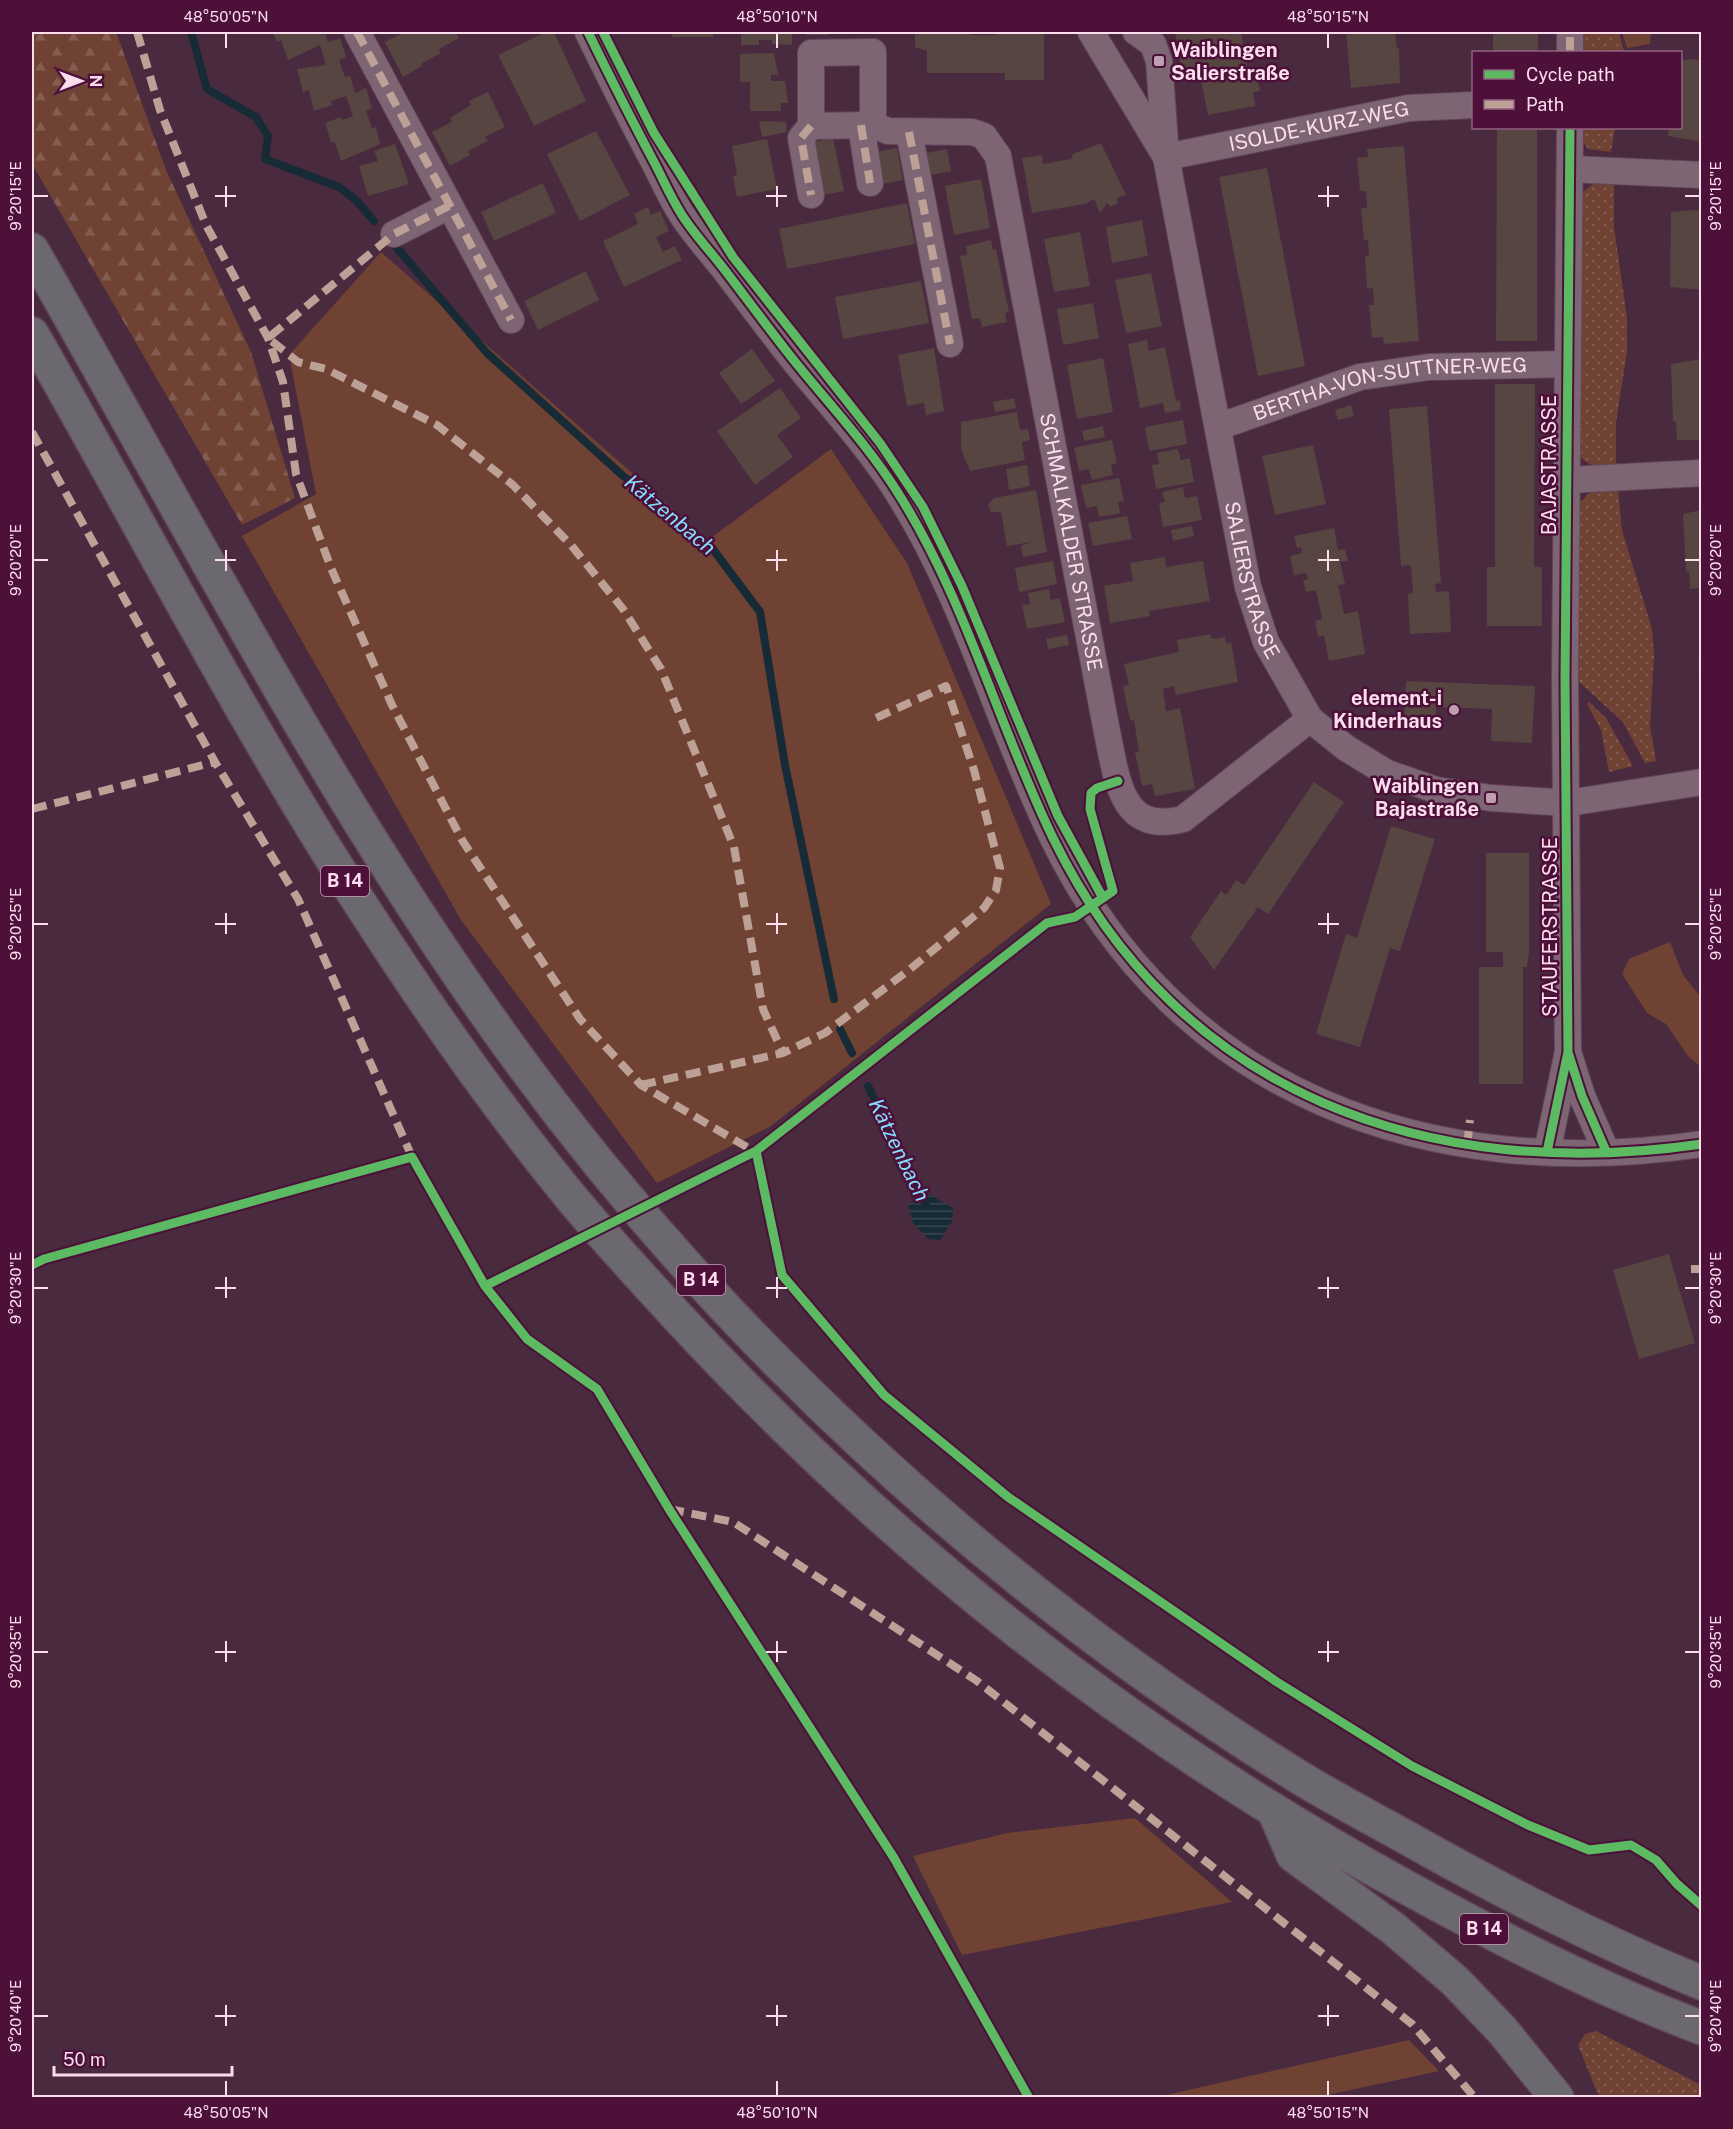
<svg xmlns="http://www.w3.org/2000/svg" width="1733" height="2129" viewBox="0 0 1733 2129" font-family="'Public Sans',sans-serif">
	<defs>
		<pattern id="grass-dots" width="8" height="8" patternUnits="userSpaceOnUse" patternTransform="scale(1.5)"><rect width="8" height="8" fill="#6f4234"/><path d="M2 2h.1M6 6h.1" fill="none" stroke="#845d52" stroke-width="1.8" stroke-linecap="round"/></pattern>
		<pattern id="forest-firs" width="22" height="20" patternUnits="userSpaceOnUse" patternTransform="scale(1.5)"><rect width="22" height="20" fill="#6f4234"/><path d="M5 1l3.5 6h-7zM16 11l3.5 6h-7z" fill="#845d52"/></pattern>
		<pattern id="water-rules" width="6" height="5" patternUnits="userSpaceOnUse" patternTransform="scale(1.5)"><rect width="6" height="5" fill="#162b35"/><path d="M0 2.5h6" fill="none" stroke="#394953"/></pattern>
	</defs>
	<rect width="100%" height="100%" fill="#4a2a3f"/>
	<path fill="url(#grass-dots)" d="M 1581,32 L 1619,32 L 1624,52 L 1581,52 Z
		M 1581,128 L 1615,128 L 1611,152 L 1588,149 L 1581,138 Z
		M 1614,181 L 1614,227 L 1627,318 L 1627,352 L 1616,422 L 1616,465 C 1601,465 1585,469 1578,452 L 1581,194 L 1595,182 Z
		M 1618,490 L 1622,530 L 1652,629 L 1654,655 L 1650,726 L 1656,761 L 1645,763 L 1623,722 L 1576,679 L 1579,504 L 1590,492 Z
		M 1589,702 L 1606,718 L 1633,766 L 1609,772 L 1601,730 L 1587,704 Z
		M 1596,2031 L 1701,2085 L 1701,2097 L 1599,2097 L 1578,2045 L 1585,2034 Z"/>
	<path fill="url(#forest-firs)" d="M 32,32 L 116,32 L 166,170 L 251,352 L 295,498 L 242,525 L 32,164 Z"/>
	<path fill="#6f4234" d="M 1622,32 L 1651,32 L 1650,44 L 1627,48 Z
		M 381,252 L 708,540 L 831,449 L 907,563 L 1051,904 L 771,1126 L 657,1183 L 461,920 L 242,536 L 316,494 L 289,355 Z
		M 1670,942 L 1683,975 L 1701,997 L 1701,1067 L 1688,1056 L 1666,1024 L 1647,1013 L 1622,974 L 1629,959 Z
		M 1135,1818 L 1232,1902 L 962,1955 L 913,1856 L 1007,1833 Z
		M 1409,2040 L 1439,2071 L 1318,2097 L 1157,2097 Z"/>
	<path fill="url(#water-rules)" d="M 927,1193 L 953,1208 L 953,1220 L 940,1240 L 928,1239 L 913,1223 L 908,1204 Z"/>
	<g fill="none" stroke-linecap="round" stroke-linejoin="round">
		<path stroke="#162b35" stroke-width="8" d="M 191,32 L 207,89 L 256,117 L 268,136 L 265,159 L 339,187 L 356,200 L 374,221
			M 397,248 L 487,353 L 622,475 L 712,548 L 760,612 L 785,765 L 834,999
			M 840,1029 L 852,1053
			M 868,1086 L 926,1205"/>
	</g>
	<path fill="#564541" d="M 273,32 L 325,32 L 328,42 L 340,38 L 346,57 L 339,60 L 345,77 L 350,76 L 355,93 L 366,88 L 372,108 L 366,111 L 372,128 L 376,127 L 380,144 L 341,161 L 335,142 L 331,142 L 325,123 L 341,117 L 343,120 L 353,116 L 346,96 L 331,101 L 332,105 L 314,111 L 309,90 L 303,92 L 297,69 L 326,65 L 320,45 L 288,60 L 281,40 L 277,42 Z
		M 405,32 L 455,32 L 459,38 L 439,49 L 441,53 L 421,64 L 422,66 L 403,77 L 385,42 Z
		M 546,32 L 554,32 L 586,101 L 534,126 L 498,55 Z
		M 673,32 L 713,32 L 713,37 L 672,37 Z
		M 741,32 L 792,32 L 792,45 L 772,44 L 772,40 L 759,40 L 759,45 L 741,45 Z
		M 807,32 L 828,32 L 828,35 L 807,35 Z
		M 915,32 L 970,32 L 970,35 L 995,35 L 995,32 L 1044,32 L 1044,80 L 1005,80 L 1005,73 L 927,73 L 927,51 L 915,47 Z
		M 1175,32 L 1241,32 L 1249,77 L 1257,76 L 1260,91 L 1253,92 L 1255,106 L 1208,115 L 1200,75 L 1183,78 Z
		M 1346,32 L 1395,32 L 1397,49 L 1399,48 L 1400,83 L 1351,88 Z
		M 1493,32 L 1538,32 L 1538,52 L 1493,52 Z
		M 774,53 L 778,75 L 771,75 L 771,81 L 785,81 L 788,103 L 781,103 L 781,111 L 750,111 L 750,82 L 740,82 L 740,54 Z
		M 1692,59 L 1701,60 L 1701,139 L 1697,141 L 1668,136 L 1669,128 L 1680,128 L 1680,61 Z
		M 488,92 L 505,127 L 485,137 L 488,141 L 468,151 L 470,155 L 450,166 L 432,132 L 452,122 L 450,118 L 471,105 L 469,101 Z
		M 759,121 L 786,122 L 787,132 L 762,137 Z
		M 1497,130 L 1537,130 L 1537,341 L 1496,341 Z
		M 596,131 L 630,195 L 580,221 L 547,154 Z
		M 833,138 L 844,191 L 823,195 L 813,142 Z
		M 767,139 L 777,189 L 737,197 L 733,176 L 737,175 L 732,146 Z
		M 1101,143 L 1126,195 L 1117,198 L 1118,203 L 1110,207 L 1107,203 L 1100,213 L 1094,199 L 1085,204 L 1032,213 L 1022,158 L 1042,155 L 1043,164 L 1071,159 L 1073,154 Z
		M 395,144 L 409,184 L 368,196 L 359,166 L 378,161 L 374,151 Z
		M 1404,146 L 1419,341 L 1384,344 L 1383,337 L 1372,338 L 1369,305 L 1374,305 L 1373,288 L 1367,289 L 1365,256 L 1369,256 L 1368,240 L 1364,240 L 1361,208 L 1367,208 L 1366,191 L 1360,191 L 1357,158 L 1368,157 L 1367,149 Z
		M 897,148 L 903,180 L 883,184 L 876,152 Z
		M 947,149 L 951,171 L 931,175 L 927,153 Z
		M 1267,168 L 1305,366 L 1258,376 L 1219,177 Z
		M 981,179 L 990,228 L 954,235 L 945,186 Z
		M 543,183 L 556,213 L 494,241 L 481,212 Z
		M 907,203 L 915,244 L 787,269 L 779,229 Z
		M 648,207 L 651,215 L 660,211 L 669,231 L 656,237 L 663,252 L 675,246 L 682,260 L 624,287 L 603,241 L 638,224 L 634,214 Z
		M 1694,210 L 1701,210 L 1701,290 L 1670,287 L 1671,212 Z
		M 1142,220 L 1148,256 L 1112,263 L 1106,227 Z
		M 1080,232 L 1090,286 L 1054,292 L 1044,239 Z
		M 991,240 L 993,250 L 996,249 L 1009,312 L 1005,313 L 1007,322 L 982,327 L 980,318 L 972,319 L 960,256 L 967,255 L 966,246 Z
		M 586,271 L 599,300 L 538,330 L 524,301 Z
		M 1151,273 L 1162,326 L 1126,333 L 1115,280 Z
		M 921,281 L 929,323 L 843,339 L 835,297 Z
		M 1093,303 L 1099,338 L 1063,345 L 1057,309 Z
		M 1147,340 L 1149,351 L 1165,347 L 1176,401 L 1180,400 L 1181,410 L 1165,413 L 1163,403 L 1140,408 L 1128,344 Z
		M 934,348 L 944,411 L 926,415 L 924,403 L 907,406 L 898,355 Z
		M 752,349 L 775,381 L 741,404 L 719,373 Z
		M 1103,358 L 1113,412 L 1077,419 L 1067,365 Z
		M 1700,359 L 1701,440 L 1677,440 L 1676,422 L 1673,421 L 1671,364 Z
		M 1495,384 L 1535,384 L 1534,567 L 1542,567 L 1542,626 L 1487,626 L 1487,567 L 1495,567 Z
		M 780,388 L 801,418 L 777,435 L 793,457 L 755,485 L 717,431 Z
		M 1014,398 L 1016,408 L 995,412 L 993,402 Z
		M 1351,405 L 1354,416 L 1338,420 L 1335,410 Z
		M 1427,406 L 1441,583 L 1435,584 L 1436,592 L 1449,591 L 1451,632 L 1410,634 L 1408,594 L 1413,593 L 1411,565 L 1401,566 L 1389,409 Z
		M 1017,412 L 1020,430 L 1028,429 L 1030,440 L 1022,442 L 1025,460 L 970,471 L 961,449 L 961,422 Z
		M 1183,420 L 1187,444 L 1149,451 L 1145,427 Z
		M 1103,426 L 1105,437 L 1084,441 L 1082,431 Z
		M 1112,440 L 1117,463 L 1111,465 L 1113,475 L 1092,480 L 1089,469 L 1079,471 L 1074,448 Z
		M 1313,445 L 1326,504 L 1275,515 L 1262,456 Z
		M 1178,449 L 1181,460 L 1190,458 L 1194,482 L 1156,489 L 1152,465 L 1159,464 L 1157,453 Z
		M 1027,465 L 1030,486 L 1009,490 L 1006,469 Z
		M 1119,478 L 1124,501 L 1118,502 L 1120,513 L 1099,517 L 1097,506 L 1086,508 L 1081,485 Z
		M 1183,487 L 1185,498 L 1197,496 L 1202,520 L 1163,527 L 1159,503 L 1165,502 L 1162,492 Z
		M 1036,490 L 1047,552 L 1023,557 L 1021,546 L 1032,542 L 1007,546 L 1001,512 L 991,512 L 988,505 L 994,498 Z
		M 1701,510 L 1701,588 L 1690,589 L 1689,572 L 1686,571 L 1683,514 Z
		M 1127,516 L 1132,539 L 1093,546 L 1088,523 Z
		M 1192,526 L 1194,536 L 1173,541 L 1171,530 Z
		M 1334,528 L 1338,550 L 1345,549 L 1348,561 L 1340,562 L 1345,584 L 1338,585 L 1344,614 L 1358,611 L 1365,654 L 1329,661 L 1324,635 L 1318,637 L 1315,621 L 1322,619 L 1316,590 L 1306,592 L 1303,580 L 1308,579 L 1306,573 L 1294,575 L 1290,556 L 1302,553 L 1301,547 L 1297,548 L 1294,536 Z
		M 1165,557 L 1166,567 L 1203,561 L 1210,601 L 1149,611 L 1150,616 L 1110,623 L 1104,586 L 1133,581 L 1130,563 Z
		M 1053,561 L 1057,584 L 1019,592 L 1015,568 Z
		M 1049,589 L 1051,600 L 1060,598 L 1065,622 L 1027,629 L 1022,605 L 1030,604 L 1028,593 Z
		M 1210,634 L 1212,639 L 1225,637 L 1226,644 L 1231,642 L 1238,682 L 1176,695 L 1174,686 L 1163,689 L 1166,711 L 1180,708 L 1195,789 L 1155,796 L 1152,784 L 1142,786 L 1135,752 L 1139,752 L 1134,720 L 1130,720 L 1123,686 L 1129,685 L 1124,664 L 1179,652 L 1177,640 Z
		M 1067,635 L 1069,645 L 1048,649 L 1046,639 Z
		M 1701,658 L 1701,695 L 1700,695 L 1698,659 Z
		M 1406,681 L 1535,686 L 1532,743 L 1491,741 L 1492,709 L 1436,707 L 1435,728 L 1404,726 Z
		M 1314,782 L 1344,802 L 1268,914 L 1258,907 L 1214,970 L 1190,937 L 1221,891 L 1226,895 L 1236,880 L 1244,885 Z
		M 1391,826 L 1435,839 L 1400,951 L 1390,948 L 1360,1047 L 1316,1034 L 1346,934 L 1357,938 Z
		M 1486,853 L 1529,853 L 1529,952 L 1527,967 L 1523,967 L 1523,1084 L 1479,1084 L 1479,967 L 1503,967 L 1503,952 L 1486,952 Z
		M 1669,1254 L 1695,1343 L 1639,1359 L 1613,1270 Z"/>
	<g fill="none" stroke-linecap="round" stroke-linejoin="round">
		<g stroke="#624759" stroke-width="28">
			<g id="minor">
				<path d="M 357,32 L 511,320"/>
				<path d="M 588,32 C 609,75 631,119 654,162 C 663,179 671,198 682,215 C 694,234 710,251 724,269 C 747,299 769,329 792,358 C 828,403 867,444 898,493 C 966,600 998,725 1053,838 C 1178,1095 1429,1184 1702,1144"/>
				<path d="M 1091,32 L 1163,152"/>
				<path id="s1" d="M 1136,32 L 1153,44 L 1159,61 L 1166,157 L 1248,587 L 1266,642 L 1310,719 L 1346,748 L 1387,773 L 1436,790 L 1491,798 L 1568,803 L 1702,782"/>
				<path d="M 1570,52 L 1570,32"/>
				<path d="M 861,125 L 870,183"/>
				<path id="s2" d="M 873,125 L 873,52 L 811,53 L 811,126 L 873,125 L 888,131 L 972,132 L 984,136 L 998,156 L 1107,732 C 1117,778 1120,835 1183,819 L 1310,719"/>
				<path d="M 811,126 L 801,138 L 811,195"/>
				<path d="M 909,132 L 950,344"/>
				<path id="s3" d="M 1166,157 L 1409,108 L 1474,105"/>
				<path d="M 1570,169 L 1702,175"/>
				<path d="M 394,234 L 449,206"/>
				<path id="s4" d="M 1218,427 L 1360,377 L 1429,367 L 1567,364"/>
				<path d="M 1568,480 L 1702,473"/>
				<path d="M 1568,1052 L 1582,1096 L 1606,1151"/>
				<path d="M 1547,1152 L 1568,1052 L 1565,679 L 1570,128"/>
			</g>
		</g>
		<g stroke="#624759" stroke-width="36">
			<path id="highway" d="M 32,250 C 186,518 327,795 509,1046 C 718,1335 991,1586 1294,1774 C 1329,1796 1366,1815 1402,1835 C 1499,1890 1598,1941 1702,1983
				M 32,334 C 144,529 246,729 369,917 C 431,1013 497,1107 569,1195 C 603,1236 639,1275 675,1314 C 889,1546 1127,1734 1404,1886 C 1500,1939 1599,1989 1702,2028
				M 1275,1813 L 1293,1855 L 1394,1929 L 1455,1981 L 1502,2030 L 1557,2098"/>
		</g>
		<use href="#minor" stroke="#7e6574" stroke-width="26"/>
		<use href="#highway" stroke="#6b696f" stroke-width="33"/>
		<path stroke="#bda197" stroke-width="8" stroke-dasharray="15 8" stroke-linecap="butt" d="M 137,32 L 160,110 L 206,225 L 268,338 L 283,382 L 296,474 L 331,568 L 392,705 L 462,840 L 580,1019 L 641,1085 L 757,1153
			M 357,32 L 511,320
			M 1570,52 L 1570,32
			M 861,125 L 870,183
			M 811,126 L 801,138 L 811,195
			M 909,132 L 950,344
			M 449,206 L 394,234 L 268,338 L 298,362 L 326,369 L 437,425 L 513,485 L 571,545 L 623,609 L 661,669 L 734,847 L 763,1009 L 783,1053
			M 32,432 L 215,762 L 298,899 L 412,1157
			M 32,809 L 215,762
			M 641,1085 L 783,1053 L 825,1033 L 909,970 L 984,908 L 996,890 L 1000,868 L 974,770 L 946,686 L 876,718
			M 1467,1146 L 1470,1120
			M 1691,1269 L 1702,1269
			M 669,1509 L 733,1522 L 977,1681 L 1412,2024 L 1475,2098"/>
		<g stroke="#4c1039" stroke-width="13">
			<path id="cycleway" d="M 588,32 C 609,75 631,119 654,162 C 663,179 671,198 682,215 C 694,234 710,251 724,269 C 747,299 769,329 792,358 C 828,403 867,444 898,493 C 966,600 998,725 1053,838 C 1178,1095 1429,1184 1702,1144
				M 603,32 L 654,133 L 733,257 L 880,443 L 923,507 L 962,586 L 1058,816 L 1103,898
				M 1568,1052 L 1582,1096 L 1606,1151
				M 756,1151 L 782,1275 L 884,1395 L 1008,1497 L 1277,1682 L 1412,1766 L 1528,1825 L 1589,1850 L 1631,1845 L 1656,1860 L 1677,1884 L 1702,1906
				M 1547,1152 L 1568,1052 L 1565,679 L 1570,128
				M 32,1265 L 44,1259 L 412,1157 L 485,1286 L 527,1339 L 597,1389 L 669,1509 L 894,1858 L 1029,2098
				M 485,1286 L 756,1151 L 1047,923 L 1075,917 L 1113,891 L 1090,809 L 1091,793 L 1097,788 L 1118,781"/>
		</g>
		<use href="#cycleway" stroke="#5cba63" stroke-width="9"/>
	</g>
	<path fill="none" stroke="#fcddee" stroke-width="2" d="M 226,33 L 226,48M 777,33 L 777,48M 1328,33 L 1328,48M 226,186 L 226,207M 777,186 L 777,207M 1328,186 L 1328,207M 33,196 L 48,196M 215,196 L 236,196M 766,196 L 787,196M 1318,196 L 1339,196M 1685,196 L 1700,196M 226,550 L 226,571M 777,550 L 777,571M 1328,550 L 1328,571M 33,560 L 48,560M 215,560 L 236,560M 766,560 L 787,560M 1318,560 L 1339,560M 1685,560 L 1700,560M 226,913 L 226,934M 777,913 L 777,934M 1328,913 L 1328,934M 33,924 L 48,924M 215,924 L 236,924M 766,924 L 787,924M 1318,924 L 1339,924M 1685,924 L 1700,924M 226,1277 L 226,1298M 777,1277 L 777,1298M 1328,1277 L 1328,1298M 33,1288 L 48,1288M 215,1288 L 236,1288M 766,1288 L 787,1288M 1318,1288 L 1339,1288M 1685,1288 L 1700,1288M 226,1641 L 226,1662M 777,1641 L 777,1662M 1328,1641 L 1328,1662M 33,1652 L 48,1652M 215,1652 L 236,1652M 766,1652 L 787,1652M 1318,1652 L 1339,1652M 1685,1652 L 1700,1652M 226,2005 L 226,2026M 777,2005 L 777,2026M 1328,2005 L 1328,2026M 33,2016 L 48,2016M 215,2016 L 236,2016M 766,2016 L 787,2016M 1318,2016 L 1339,2016M 1685,2016 L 1700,2016M 226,2081 L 226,2096M 777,2081 L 777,2096M 1328,2081 L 1328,2096"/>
	<g fill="#be9eb1" stroke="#4c1039" stroke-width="2">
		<rect x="1153" y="55" width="12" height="12" rx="3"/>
		<circle cx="1454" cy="710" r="6"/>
		<rect x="1485" y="792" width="12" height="12" rx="3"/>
	</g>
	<g text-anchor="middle" stroke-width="5" stroke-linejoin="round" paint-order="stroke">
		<g fill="#4c1039" stroke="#c7a0b8" stroke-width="1.5">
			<rect x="321" y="866" width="48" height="30" rx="4.5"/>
			<rect x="677" y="1265" width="48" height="30" rx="4.5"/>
			<rect x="1460" y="1914" width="48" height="30" rx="4.5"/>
		</g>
		<g font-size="18" font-weight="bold" fill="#fcddee">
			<text x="345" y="887">B 14</text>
			<text x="701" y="1286">B 14</text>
			<text x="1484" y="1935">B 14</text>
		</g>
		<g font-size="20" font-weight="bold" fill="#fcddee" stroke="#4c1039" text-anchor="end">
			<text x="1171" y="57" text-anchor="start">Waiblingen<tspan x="1171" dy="23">Salierstraße</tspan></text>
			<text x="1442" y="705">element-i<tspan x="1442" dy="23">Kinderhaus</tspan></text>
			<text x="1479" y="793">Waiblingen<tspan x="1479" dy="23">Bajastraße</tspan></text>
		</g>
		<g font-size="20" fill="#fcddee" stroke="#4c1039">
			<text dy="7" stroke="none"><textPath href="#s3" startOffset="156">ISOLDE-KURZ-WEG</textPath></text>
			<text dy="7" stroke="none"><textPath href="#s4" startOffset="178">BERTHA-VON-SUTTNER-WEG</textPath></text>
			<text transform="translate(1549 465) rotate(-90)" y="7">BAJASTRASSE</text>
			<text dy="7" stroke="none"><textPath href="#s2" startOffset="800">SCHMALKALDER STRASSE</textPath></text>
			<text dy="7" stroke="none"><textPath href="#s1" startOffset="567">SALIERSTRASSE</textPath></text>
			<text transform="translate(1550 927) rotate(-90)" y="7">STAUFERSTRASSE</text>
		</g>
		<g font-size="21" font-style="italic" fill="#86deff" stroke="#4c1039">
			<text transform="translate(670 515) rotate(40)" y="7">Kätzenbach</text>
			<text transform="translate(899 1150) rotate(64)" y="7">Kätzenbach</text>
		</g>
	</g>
	<rect width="1733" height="2129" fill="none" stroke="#4c1039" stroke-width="66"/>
	<rect x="1472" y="51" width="210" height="78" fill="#4c1039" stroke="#926281" stroke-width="1.5"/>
	<rect x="1484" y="70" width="30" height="9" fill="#5cba63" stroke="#926281" stroke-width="1.5"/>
	<text x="1526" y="81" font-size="18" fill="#fcddee">Cycle path</text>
	<rect x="1484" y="100" width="30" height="9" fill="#bda197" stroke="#926281" stroke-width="1.5"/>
	<text x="1526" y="111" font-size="18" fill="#fcddee">Path</text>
	<g transform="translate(81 81) rotate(90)" stroke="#4c1039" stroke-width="4.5" paint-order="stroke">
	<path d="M0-4.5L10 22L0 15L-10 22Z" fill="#fcddee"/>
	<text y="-9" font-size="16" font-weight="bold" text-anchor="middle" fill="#fcddee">N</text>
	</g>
	<path d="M54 2066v9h178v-9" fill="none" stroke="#fcddee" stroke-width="3"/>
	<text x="63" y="2066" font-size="18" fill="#fcddee" stroke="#4c1039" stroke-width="4.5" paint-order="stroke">50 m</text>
	<rect x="33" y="33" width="1667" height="2063" fill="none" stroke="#fcddee" stroke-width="2"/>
	<g font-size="15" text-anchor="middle" fill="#fcddee">
		<text x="226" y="22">48°50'05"N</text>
		<text x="777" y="22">48°50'10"N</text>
		<text x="1328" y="22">48°50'15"N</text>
		<text transform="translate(1716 196) rotate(-90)" y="5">9°20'15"E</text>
		<text transform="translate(16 196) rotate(-90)" y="5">9°20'15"E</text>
		<text transform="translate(1716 560) rotate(-90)" y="5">9°20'20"E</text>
		<text transform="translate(16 560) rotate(-90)" y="5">9°20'20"E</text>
		<text transform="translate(1716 924) rotate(-90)" y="5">9°20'25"E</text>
		<text transform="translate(16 924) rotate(-90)" y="5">9°20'25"E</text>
		<text transform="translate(1716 1288) rotate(-90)" y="5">9°20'30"E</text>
		<text transform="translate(16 1288) rotate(-90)" y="5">9°20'30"E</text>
		<text transform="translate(16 1652) rotate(-90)" y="5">9°20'35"E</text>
		<text transform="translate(1716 1652) rotate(-90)" y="5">9°20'35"E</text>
		<text transform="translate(1716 2016) rotate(-90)" y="5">9°20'40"E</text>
		<text transform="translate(16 2016) rotate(-90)" y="5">9°20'40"E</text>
		<text x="226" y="2118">48°50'05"N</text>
		<text x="777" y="2118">48°50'10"N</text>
		<text x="1328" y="2118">48°50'15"N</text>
	</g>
</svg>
